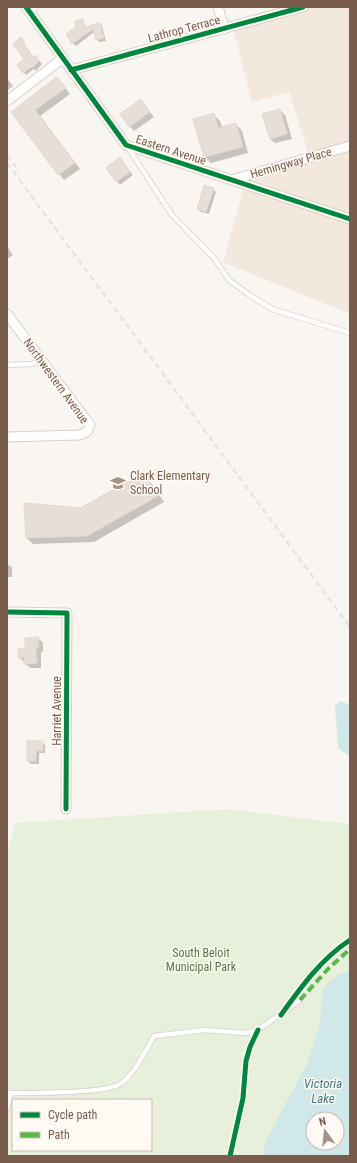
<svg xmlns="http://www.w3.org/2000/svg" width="357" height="1163" viewBox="0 0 357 1163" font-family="'Roboto Condensed',sans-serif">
	<rect width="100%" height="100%" fill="#f9f5f0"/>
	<path fill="#f2e8de" d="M 288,7 L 350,7 L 350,314 L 223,262 L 246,180 L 311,161 L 289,92 L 252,102 L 232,22 Z"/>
	<path fill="#e7f0db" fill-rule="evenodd" d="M 228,809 L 350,824 L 350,1156 L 7,1156 L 7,854 L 15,823 ZM 13,1100 L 151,1100 L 151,1150 L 13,1150 ZM 313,1119 L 337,1119 L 337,1143 L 313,1143 Z"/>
	<path fill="#d0e8ea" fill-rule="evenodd" d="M 340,701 L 350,705 L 350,756 L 338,748 L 335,706 Z
		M 350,970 L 350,1156 L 263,1156 L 265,1143 L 308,1062 L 320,1024 L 323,988 L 337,975 ZM 313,1119 L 337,1119 L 337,1143 L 313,1143 Z"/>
	<path fill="#0003" d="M 82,20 L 86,28 L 100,24 L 102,26 L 106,41 L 99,42 L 94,32 L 76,46 L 73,43 L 78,27 Z
		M 21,39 L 33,57 L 35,56 L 42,64 L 36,71 L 34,69 L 26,75 L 23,72 L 25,59 Z
		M 7,78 L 13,86 L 7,91 Z
		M 57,78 L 70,94 L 40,116 L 80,169 L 64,180 L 12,112 Z
		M 141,101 L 154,117 L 134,131 L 130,126 Z
		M 280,110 L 285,115 L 292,139 L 275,143 L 270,139 Z
		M 214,115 L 220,121 L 222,128 L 236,124 L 242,131 L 248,153 L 211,163 L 205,157 L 194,120 Z
		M 123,162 L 133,175 L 120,185 L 107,168 Z
		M 213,189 L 216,192 L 209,214 L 201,212 L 198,209 Z
		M 7,246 L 13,255 L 7,259 Z
		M 143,473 L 149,480 L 164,502 L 94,542 L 33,544 L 27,538 Z
		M 7,564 L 12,567 L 12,577 L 7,577 Z
		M 38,638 L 43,643 L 43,651 L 41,652 L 41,668 L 30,668 L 19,657 Z
		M 42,742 L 45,745 L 45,753 L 39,753 L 39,764 L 31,764 L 28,761 Z"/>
	<path fill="#e6ded7" stroke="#e2d8d2" d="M 83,19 L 85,27 L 100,23 L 104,38 L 96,40 L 93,29 L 72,44 L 66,34 L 76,27 L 75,21 Z
		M 21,37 L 25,43 L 24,44 L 33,57 L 35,55 L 39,61 L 32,68 L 31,67 L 23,73 L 17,65 L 24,59 L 13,44 Z
		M 57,77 L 66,88 L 35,110 L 75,163 L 58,175 L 11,112 Z
		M 141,99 L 150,112 L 129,127 L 120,114 Z
		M 280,109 L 287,134 L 270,139 L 262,114 Z
		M 214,113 L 218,128 L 236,123 L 243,147 L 204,157 L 193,119 Z
		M 120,157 L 130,172 L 116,182 L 106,168 Z
		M 204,185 L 214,188 L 206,212 L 197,209 Z
		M 143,472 L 158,496 L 87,536 L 26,538 L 24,503 L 81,508 Z
		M 38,637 L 39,647 L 36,647 L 37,663 L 24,664 L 24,657 L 18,658 L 18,649 L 25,649 L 25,638 Z
		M 27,741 L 43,741 L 43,751 L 36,751 L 36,761 L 27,761 Z"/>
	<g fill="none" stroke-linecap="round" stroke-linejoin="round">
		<g stroke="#d7d1cb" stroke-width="6">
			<path id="service" d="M 28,10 L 38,7
				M 127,146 L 172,215 L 214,258 L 229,280 L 248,294 L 272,309 L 350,333
				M 7,365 L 33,364 L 40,359
				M 7,1093 C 28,1093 105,1094 120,1084 C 134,1075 146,1050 154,1036 L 205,1030 L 245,1033 L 258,1030 L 300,1000
				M 7,1108 L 11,1093"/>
		</g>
		<g stroke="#d7d1cb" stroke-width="11">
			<path id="minor" d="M 26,7 L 126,145 L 350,219
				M 218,7 L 224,29
				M 71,70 L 303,7
				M 7,101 L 62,59
				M 231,180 L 350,146
				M 7,314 L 90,425 L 87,432 L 79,435 L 7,437
				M 7,612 L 67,613 L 66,809"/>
		</g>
		<use href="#service" stroke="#fefefd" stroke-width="4.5"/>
		<use href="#minor" stroke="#fefefd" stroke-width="9"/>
		<path stroke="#e6e3e7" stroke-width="2.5" stroke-dasharray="6 4" stroke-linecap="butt" d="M 7,155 L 16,167
			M 7,163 L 350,627"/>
		<path stroke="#58b947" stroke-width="4" stroke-dasharray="8 4" stroke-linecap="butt" d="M 300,1000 L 328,969 L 350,949"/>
		<g stroke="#fffaf3" stroke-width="8">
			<path id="cycleway" d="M 26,7 L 126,145 L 350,219
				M 71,70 L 303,7
				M 7,612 L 67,613 L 66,809
				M 281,1015 C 301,987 321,959 350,940
				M 230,1156 L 243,1098 L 246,1061 L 250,1047 L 258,1030"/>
		</g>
		<use href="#cycleway" stroke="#00873e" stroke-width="5"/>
	</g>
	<defs>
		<g id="school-bare" transform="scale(1.2)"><path d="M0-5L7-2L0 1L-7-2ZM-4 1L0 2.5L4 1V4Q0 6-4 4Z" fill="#a69286" stroke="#fffaf3" stroke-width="2.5" paint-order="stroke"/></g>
	</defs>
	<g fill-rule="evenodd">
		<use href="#school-bare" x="118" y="483"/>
	</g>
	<g text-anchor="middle" stroke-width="3" stroke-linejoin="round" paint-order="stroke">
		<g font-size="12" fill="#7a5c4d" stroke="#fffaf3">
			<text transform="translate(184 29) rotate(-15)" y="4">Lathrop Terrace</text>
			<text transform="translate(171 150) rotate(18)" y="4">Eastern Avenue</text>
			<text transform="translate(291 163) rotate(-16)" y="4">Hemingway Place</text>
			<text transform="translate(56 381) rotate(54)" y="4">Northwestern Avenue</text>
			<text transform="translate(57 711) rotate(-90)" y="4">Harriet Avenue</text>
		</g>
		<g font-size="12" fill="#7a5c4d" stroke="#fffaf3" text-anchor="start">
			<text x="130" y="480">Clark Elementary<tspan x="130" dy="14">School</tspan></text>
		</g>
		<g font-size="12" fill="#537a41" stroke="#fffaf3">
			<text x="201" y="957">South Beloit<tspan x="201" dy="14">Municipal Park</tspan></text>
		</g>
		<g font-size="13" font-style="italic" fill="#437c86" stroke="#fffaf3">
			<text x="323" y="1088">Victoria<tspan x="323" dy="15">Lake</tspan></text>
		</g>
	</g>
	<rect width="357" height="1163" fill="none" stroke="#7a5c4d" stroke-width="16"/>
	<rect x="12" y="1099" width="140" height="52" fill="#fffaf3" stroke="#cabbb1"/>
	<rect x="20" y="1112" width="20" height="6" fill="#00873e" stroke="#cabbb1"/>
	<text x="48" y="1119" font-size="12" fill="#7a5c4d">Cycle path</text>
	<rect x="20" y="1132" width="20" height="6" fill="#58b947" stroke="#cabbb1"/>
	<text x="48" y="1139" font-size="12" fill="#7a5c4d">Path</text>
	<g transform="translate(325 1131) rotate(345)"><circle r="19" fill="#fffaf3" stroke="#cabbb1"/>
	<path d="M0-3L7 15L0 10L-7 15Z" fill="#a69286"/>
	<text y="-6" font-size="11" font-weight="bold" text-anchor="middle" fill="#7a5c4d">N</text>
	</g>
</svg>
